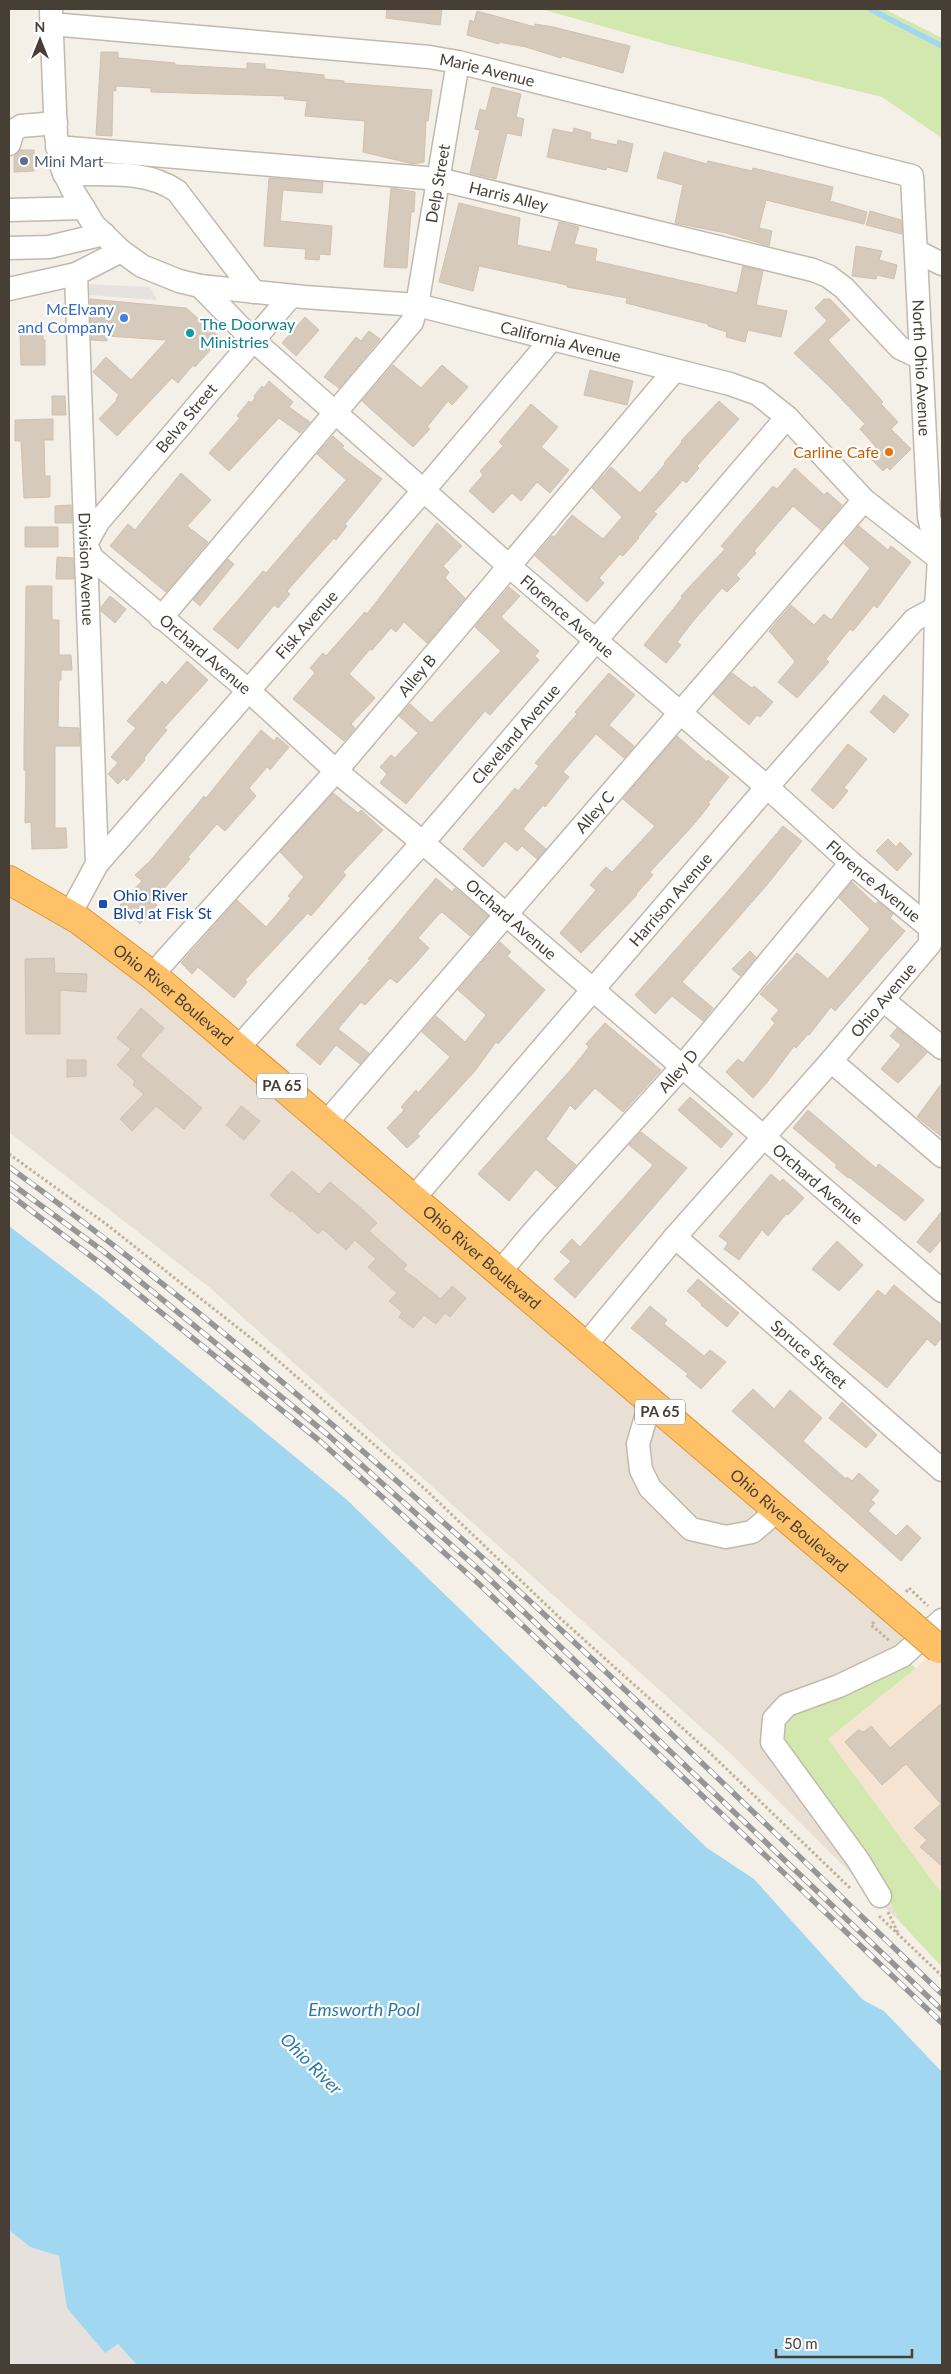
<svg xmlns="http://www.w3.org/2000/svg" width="951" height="2374" viewBox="0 0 951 2374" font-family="Lato,sans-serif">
	<rect width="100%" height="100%" fill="#f4efe7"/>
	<path fill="#e8e0d5" d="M 9,880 L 51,903 L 909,1623 L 902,1656 L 787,1705 L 873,1866 L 900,1922 L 730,1753 L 209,1287 L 9,1132 Z"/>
	<path fill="#f6e4d2" d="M 939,1649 L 942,1653 L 942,1894 L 828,1739 Z"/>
	<path fill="#e6e1dc" d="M 9,2230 L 30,2247 L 59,2256 L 68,2308 L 105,2353 L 118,2343 L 137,2365 L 9,2365 Z"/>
	<path fill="#d3e8af" d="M 541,9 L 884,9 L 942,38 L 942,138 L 882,97 L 669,45 Z
		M 902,1656 L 916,1668 L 828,1739 L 942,1894 L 942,1967 L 900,1922 L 873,1866 L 783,1759 L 774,1719 Z"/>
	<path fill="#e5e2df" d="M 83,284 L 150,287 L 157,300 L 89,295 Z"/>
	<path fill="#a2d7f1" d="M 9,1226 L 104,1299 L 346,1499 L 707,1848 L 754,1879 L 863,2000 L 884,2011 L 942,2072 L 942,2365 L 137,2365 L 118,2344 L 105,2353 L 67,2308 L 59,2256 L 30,2247 L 9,2230 Z"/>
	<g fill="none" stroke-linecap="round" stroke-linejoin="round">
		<path stroke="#a2d7f1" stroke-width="5.5" d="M 870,9 L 942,46"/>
	</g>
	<path fill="#d5cabc" stroke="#d0c1af" d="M 387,9 L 442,9 L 440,25 L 386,18 Z
		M 477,11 L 535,27 L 535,24 L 553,27 L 630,46 L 623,73 L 562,56 L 561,58 L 526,47 L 499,42 L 499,44 L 467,35 L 470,20 L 474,22 Z
		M 101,52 L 118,52 L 118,58 L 175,63 L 175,65 L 247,69 L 247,63 L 265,64 L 265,69 L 324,75 L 324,79 L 344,81 L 344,83 L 432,90 L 428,121 L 426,121 L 424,162 L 413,164 L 363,152 L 365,121 L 305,116 L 307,101 L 284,99 L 285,96 L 151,92 L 151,88 L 116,86 L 116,91 L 113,90 L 112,136 L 96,135 Z
		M 492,87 L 521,94 L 516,117 L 524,119 L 521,136 L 507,133 L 496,179 L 470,173 L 480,130 L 475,129 L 480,109 L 486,111 Z
		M 574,128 L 591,133 L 590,139 L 617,145 L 618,140 L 633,144 L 627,172 L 607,167 L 606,170 L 547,157 L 553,129 L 573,133 Z
		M 20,150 L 34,150 L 34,171 L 14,172 L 14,156 Z
		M 664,152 L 707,164 L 708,161 L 752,171 L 753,168 L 833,187 L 830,201 L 867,212 L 864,224 L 766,200 L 759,228 L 772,231 L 769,246 L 726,233 L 675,223 L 683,185 L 657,178 Z
		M 269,178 L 323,182 L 322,193 L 283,190 L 280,221 L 332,226 L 330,255 L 320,254 L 319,260 L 305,259 L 306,249 L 264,246 Z
		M 391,188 L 415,192 L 414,212 L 411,212 L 407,268 L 384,267 Z
		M 459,203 L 520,218 L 517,245 L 551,252 L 559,222 L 579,227 L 574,244 L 597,249 L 595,261 L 737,293 L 743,266 L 763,271 L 756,305 L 787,311 L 781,337 L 748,330 L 745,342 L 726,337 L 727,332 L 708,326 L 708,324 L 626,303 L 627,298 L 567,287 L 567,285 L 479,266 L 473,291 L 439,282 Z
		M 870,211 L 901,220 L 902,234 L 866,225 Z
		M 856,246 L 882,251 L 879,260 L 897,265 L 894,279 L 877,275 L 876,279 L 852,276 Z
		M 90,299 L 186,308 L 221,338 L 195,367 L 193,365 L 178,383 L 172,378 L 117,436 L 99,419 L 117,400 L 116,399 L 119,395 L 93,372 L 106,357 L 131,380 L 167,340 L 107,336 L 107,341 L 91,340 Z
		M 824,299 L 830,299 L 850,320 L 828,340 L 883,402 L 881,404 L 898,422 L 891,429 L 911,449 L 890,470 L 887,467 L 883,471 L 867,455 L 876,447 L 860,429 L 865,424 L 831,388 L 794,353 L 827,321 L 815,308 Z
		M 305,317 L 319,330 L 296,356 L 282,343 Z
		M 43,331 L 43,340 L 45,340 L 45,365 L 21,365 L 20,332 Z
		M 369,331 L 380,339 L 339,388 L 324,377 L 356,337 L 361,341 Z
		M 393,365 L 421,388 L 442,365 L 468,387 L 452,405 L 448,401 L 427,427 L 430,429 L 413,447 L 362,401 Z
		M 590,370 L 633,381 L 627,405 L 584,395 Z
		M 269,381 L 293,402 L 289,407 L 310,422 L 300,433 L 279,418 L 229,471 L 209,453 L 240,418 L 237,416 L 249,401 L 251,403 L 255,398 L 254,396 L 262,386 L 264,388 Z
		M 52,396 L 65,396 L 66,415 L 52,415 Z
		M 719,401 L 739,419 L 697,466 L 699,468 L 686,483 L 683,480 L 654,512 L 657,514 L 638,537 L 639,538 L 623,556 L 620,554 L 599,578 L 604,583 L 587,602 L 535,556 L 552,536 L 554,537 L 572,515 L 603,539 L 622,517 L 592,488 L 611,467 L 640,493 L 665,464 L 664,463 L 682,442 L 681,441 Z
		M 531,404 L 558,427 L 541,447 L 569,470 L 550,493 L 537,482 L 521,501 L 512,493 L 493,513 L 469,491 L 483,475 L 480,471 L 503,446 L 499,442 Z
		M 53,419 L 53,440 L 44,440 L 45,476 L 50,476 L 50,497 L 24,498 L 21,441 L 15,441 L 15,420 Z
		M 333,436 L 344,446 L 342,448 L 382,479 L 345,524 L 347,526 L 336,540 L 334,538 L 287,591 L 290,594 L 278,608 L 274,605 L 238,649 L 213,629 L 263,571 L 266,573 L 346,480 L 317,454 Z
		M 795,468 L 824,495 L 827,492 L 842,505 L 821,530 L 793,506 L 754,551 L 756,553 L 736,575 L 740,579 L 727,592 L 722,588 L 694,620 L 677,642 L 681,645 L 666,663 L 644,645 L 682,598 L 681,596 L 725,549 L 721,546 L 773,486 L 777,489 Z
		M 181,473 L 211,500 L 187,526 L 208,542 L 166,592 L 110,546 L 128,524 L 135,530 Z
		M 71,505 L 72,523 L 55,523 L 55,506 Z
		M 437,523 L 462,546 L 443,566 L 449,572 L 445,578 L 465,598 L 427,643 L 404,622 L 396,632 L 391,628 L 372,650 L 370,649 L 349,674 L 375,698 L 351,724 L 355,728 L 344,741 L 293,699 L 315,673 L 310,668 L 323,653 L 326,656 L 365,612 L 367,614 Z
		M 859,526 L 888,550 L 891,546 L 911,562 L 877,608 L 874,605 L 853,631 L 850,629 L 826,659 L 829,662 L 797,698 L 778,682 L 795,662 L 794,660 L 769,631 L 791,605 L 814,625 L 824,614 L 831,620 L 870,568 L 844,544 Z
		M 25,527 L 58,527 L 58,547 L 25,547 Z
		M 57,557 L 73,558 L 74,579 L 56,579 Z
		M 228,559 L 234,564 L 200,606 L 193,600 Z
		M 26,586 L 52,586 L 52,620 L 59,620 L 59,655 L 71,655 L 72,670 L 61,670 L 61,680 L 59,680 L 58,727 L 79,728 L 80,746 L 55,746 L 55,828 L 66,828 L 67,848 L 32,849 L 31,822 L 25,823 L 26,770 L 24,770 L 24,750 Z
		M 509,587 L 520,596 L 501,617 L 539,651 L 535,656 L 539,660 L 490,715 L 485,711 L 406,804 L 380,783 L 387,774 L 380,767 L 391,755 L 395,758 L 418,733 L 399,716 L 410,704 L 431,723 L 501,651 L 475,627 Z
		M 110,596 L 126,609 L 115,623 L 101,611 L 101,607 Z
		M 187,661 L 208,680 L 164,728 L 167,730 L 144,758 L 145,760 L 127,781 L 124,778 L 118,784 L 108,774 L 118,763 L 111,757 L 136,728 L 127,721 L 162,681 L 166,685 Z
		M 609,673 L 635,695 L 609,725 L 634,746 L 624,758 L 596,734 L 563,772 L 569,777 L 545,807 L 543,805 L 523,829 L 546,849 L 537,859 L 522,846 L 517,851 L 505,841 L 483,867 L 463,849 L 515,788 L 518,791 L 539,766 L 535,763 L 577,714 L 575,712 Z
		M 732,673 L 752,688 L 754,686 L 773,702 L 760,717 L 757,715 L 749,725 L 713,694 Z
		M 884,695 L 909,715 L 894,733 L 870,712 Z
		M 261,730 L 274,741 L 277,737 L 289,747 L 270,770 L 267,767 L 249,788 L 256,796 L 225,831 L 217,824 L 188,857 L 190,859 L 153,901 L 157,905 L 140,924 L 120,905 L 142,881 L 135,875 L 150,861 L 204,796 L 206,798 Z
		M 677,736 L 707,762 L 708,760 L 729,777 L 708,803 L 710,804 L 695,823 L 650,872 L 653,875 L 636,894 L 637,895 L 581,953 L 560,933 L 596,890 L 590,885 L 606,867 L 612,872 L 655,826 L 623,799 Z
		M 848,744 L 867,759 L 844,788 L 848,791 L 833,809 L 811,790 Z
		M 333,793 L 358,813 L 361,810 L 383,830 L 343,872 L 346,875 L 311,916 L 308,913 L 245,980 L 247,982 L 234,998 L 198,967 L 192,974 L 181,963 L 237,900 L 266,927 L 291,898 L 288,896 L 304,877 L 280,852 Z
		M 783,826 L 802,841 L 766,886 L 682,982 L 713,1008 L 703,1021 L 672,996 L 655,1014 L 635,995 L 728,891 Z
		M 888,839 L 896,847 L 900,842 L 912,854 L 897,871 L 876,851 Z
		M 436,878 L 452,892 L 455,888 L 488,916 L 470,936 L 442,912 L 439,914 L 418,938 L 429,948 L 416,963 L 397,983 L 390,978 L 365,1005 L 361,1002 L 338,1029 L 369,1053 L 360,1064 L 336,1045 L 320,1065 L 296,1045 L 370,960 L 368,959 Z
		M 852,882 L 875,904 L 878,902 L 893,914 L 890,918 L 905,931 L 835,1011 L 831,1007 L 809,1035 L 808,1034 L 796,1048 L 794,1046 L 765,1085 L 753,1098 L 726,1072 L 738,1059 L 743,1063 L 775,1023 L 771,1019 L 779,1010 L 760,994 L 797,953 L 828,979 L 846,958 L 870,929 L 839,898 Z
		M 500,942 L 511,952 L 507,956 L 545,990 L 498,1044 L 496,1042 L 475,1071 L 417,1134 L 420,1136 L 407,1148 L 387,1128 L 404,1110 L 401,1107 L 416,1090 L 418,1093 L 450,1057 L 422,1032 L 436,1016 L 465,1042 L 486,1015 L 458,990 Z
		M 750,951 L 756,957 L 740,976 L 732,969 Z
		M 54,958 L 55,973 L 87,974 L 86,992 L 60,990 L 60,1034 L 26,1034 L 25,959 Z
		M 141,1008 L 164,1028 L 140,1056 L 202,1108 L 184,1129 L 156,1106 L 132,1131 L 120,1119 L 144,1094 L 133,1085 L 135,1081 L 117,1065 L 131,1049 L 117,1038 Z
		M 605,1023 L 661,1070 L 623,1112 L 595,1088 L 575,1110 L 570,1105 L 546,1139 L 576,1165 L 556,1187 L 536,1169 L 509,1201 L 478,1174 L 574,1066 L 589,1047 L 586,1044 Z
		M 897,1028 L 927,1053 L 898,1083 L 881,1069 L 901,1045 L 890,1036 Z
		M 67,1060 L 86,1060 L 86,1076 L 67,1077 Z
		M 942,1083 L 942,1137 L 917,1117 Z
		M 690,1097 L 733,1134 L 721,1148 L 678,1110 Z
		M 241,1106 L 260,1121 L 244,1140 L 226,1125 Z
		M 808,1110 L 876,1168 L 879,1164 L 924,1200 L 905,1221 L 849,1177 L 848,1178 L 835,1167 L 837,1165 L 793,1128 Z
		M 641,1132 L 687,1168 L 575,1298 L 554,1279 L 571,1261 L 560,1252 L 572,1239 L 580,1247 L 653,1165 L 629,1145 Z
		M 292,1171 L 319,1194 L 330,1182 L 363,1210 L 377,1223 L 369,1231 L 407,1265 L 403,1269 L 441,1299 L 452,1286 L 466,1298 L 450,1317 L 445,1313 L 436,1324 L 424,1315 L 413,1328 L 399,1317 L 402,1312 L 389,1301 L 397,1293 L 368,1267 L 376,1259 L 355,1240 L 346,1250 L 323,1229 L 318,1234 L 291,1210 L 290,1212 L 270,1195 Z
		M 771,1174 L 780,1182 L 783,1179 L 804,1198 L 788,1215 L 786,1214 L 768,1236 L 762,1230 L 739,1260 L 724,1249 L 728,1243 L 719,1236 Z
		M 942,1211 L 942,1239 L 930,1253 L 917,1242 Z
		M 837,1241 L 863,1265 L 839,1291 L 812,1269 Z
		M 698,1279 L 739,1313 L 727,1327 L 701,1305 L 702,1304 L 687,1291 Z
		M 894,1285 L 942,1325 L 942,1337 L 935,1346 L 927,1339 L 887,1388 L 833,1344 L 878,1290 L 885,1296 Z
		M 650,1306 L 667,1320 L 664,1324 L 704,1356 L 710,1350 L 726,1362 L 701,1389 L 686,1376 L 688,1374 L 631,1328 Z
		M 753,1389 L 774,1409 L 790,1390 L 822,1418 L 803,1441 L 846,1479 L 847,1477 L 852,1481 L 859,1473 L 879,1491 L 871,1500 L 875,1503 L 868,1511 L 896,1536 L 907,1525 L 921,1538 L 901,1561 L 732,1411 Z
		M 842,1402 L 877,1435 L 866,1448 L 829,1418 Z
		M 942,1703 L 942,1866 L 920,1847 L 927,1840 L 914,1828 L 941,1804 L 906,1764 L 882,1785 L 845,1742 L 858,1730 L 864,1732 L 871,1726 L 890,1748 Z"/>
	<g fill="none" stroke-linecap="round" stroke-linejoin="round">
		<g stroke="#c2b9ac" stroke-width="25">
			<g id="minor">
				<path id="s1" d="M 51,10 L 56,136 L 62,168 L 72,189 L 94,225 L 121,251 L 142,266 L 179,281 L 200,286 L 304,297 L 417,305 L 730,384 L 758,394 L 787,417 L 864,500 L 942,561"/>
				<path id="s2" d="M 51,24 L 429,57 L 458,62 L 912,176 L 929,517 L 939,559 L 936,608 L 930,944 L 831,1061 L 675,1237 L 584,1347"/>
				<path d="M 9,144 L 13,131 L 21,126 L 56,123"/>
				<path id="s3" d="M 57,147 L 438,179 L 813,270 L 828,276 L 844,288 L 900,348 L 921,358"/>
				<path d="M 64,174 C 102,175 146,169 177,191 L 254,292"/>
				<path d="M 9,210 L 84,208"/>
				<path d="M 9,248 L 49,247 L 104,234"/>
				<path d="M 916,251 L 942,264"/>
				<path id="s4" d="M 76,274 L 97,864"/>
				<path id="s5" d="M 200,286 L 253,340 L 509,566 L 767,787 L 851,863 L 939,935"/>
				<path d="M 9,289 L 76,274 L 121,251"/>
				<path id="s6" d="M 291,296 L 98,522 L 86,544 L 92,558 L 249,691 L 336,771 L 422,842 L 942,1291"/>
				<path id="s7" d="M 161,618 L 412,322 L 417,305 L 458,62"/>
				<path id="s8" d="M 70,914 L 97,864 L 423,491 L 551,340"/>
				<path id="s9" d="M 152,975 L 336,771 L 674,371"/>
				<path d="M 883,1000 L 942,1048"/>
				<path id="s10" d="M 238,1048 L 431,833 L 787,417"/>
				<path d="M 831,1061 L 942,1156"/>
				<path id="s11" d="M 326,1123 L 864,500"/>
				<path id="s12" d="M 413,1199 L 767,787 L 914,620 L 936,608"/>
				<path id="s13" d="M 675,1237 L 942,1470"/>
				<path id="s14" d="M 499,1273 L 535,1230 L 681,1068 L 851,863"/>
				<path d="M 650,1403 L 638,1444 L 641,1470 L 650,1488 L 691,1529 L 726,1537 L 752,1532 L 777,1511"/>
				<path d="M 880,1896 L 858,1860 L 772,1742 L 774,1719 L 787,1705 L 839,1686 L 902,1656 L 942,1620"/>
			</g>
		</g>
		<g stroke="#df9435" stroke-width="30">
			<g id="highway">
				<path id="s15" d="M 9,880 L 79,920 L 157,979 L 909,1623"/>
			</g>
		</g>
		<path stroke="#c1b19a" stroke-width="3" stroke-dasharray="2.5 2.5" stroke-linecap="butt" d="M 9,1154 L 106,1224 L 266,1350 L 426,1490 L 561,1619 L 709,1752 L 850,1888
			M 906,1592 L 909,1588 L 928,1606
			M 874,1622 L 871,1625 L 890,1641
			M 888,1912 L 898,1933
			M 879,1916 L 942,1976"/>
		<use href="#minor" stroke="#fff" stroke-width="22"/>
		<use href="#highway" stroke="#ffc167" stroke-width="28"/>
		<g stroke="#969696" stroke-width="5.5">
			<path id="rail" d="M 9,1167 C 344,1410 644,1707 942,1994
				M 9,1182 L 103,1251 L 328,1435 L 485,1575 L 942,2010
				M 9,1194 L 100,1263 L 321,1442 L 479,1584 L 942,2023"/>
		</g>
		<use href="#rail" stroke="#fff" stroke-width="4" stroke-dasharray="11" stroke-linecap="butt"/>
		<g stroke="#df9435" stroke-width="30" stroke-linecap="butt">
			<path id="highway-bridge" d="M 909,1623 L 939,1649"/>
		</g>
		<use href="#highway-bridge" stroke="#ffc167" stroke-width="28"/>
	</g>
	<circle fill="#5c6f8a" stroke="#fff" stroke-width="2" cx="24" cy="161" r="5"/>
	<circle fill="#3f7fe0" stroke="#fff" stroke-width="2" cx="124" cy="318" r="5"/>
	<circle fill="#0f9aa8" stroke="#fff" stroke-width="2" cx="190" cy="333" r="5"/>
	<circle fill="#e8710a" stroke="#fff" stroke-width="2" cx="889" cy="452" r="5"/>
	<rect fill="#1a4fb4" stroke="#fff" stroke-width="2" x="98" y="899" width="10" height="10" rx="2.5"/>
	<g text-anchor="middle" stroke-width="4.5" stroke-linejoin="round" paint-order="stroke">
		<g fill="#fff" stroke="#7e7972" stroke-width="1">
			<rect x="257" y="1073.5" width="50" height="25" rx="4"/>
			<rect x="635" y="1399.5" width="50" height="25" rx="4"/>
		</g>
		<g font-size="15" font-weight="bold" fill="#473f36">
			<text x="282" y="1091">PA 65</text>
			<text x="660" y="1417">PA 65</text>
		</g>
		<g font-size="16" fill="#473f36" stroke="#fff">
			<text dy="6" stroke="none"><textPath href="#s2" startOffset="439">Marie Avenue</textPath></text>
			<text dy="6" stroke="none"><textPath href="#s7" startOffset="529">Delp Street</textPath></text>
			<text dy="6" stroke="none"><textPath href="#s3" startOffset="455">Harris Alley</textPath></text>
			<text dy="6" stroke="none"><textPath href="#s1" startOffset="715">California Avenue</textPath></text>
			<text dy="6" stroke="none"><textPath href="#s2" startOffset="1069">North Ohio Avenue</textPath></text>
			<text transform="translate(186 418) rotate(-50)" y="6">Belva Street</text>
			<text dy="6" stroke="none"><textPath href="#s4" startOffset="295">Division Avenue</textPath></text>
			<text dy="6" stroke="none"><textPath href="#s5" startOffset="494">Florence Avenue</textPath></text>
			<text dy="6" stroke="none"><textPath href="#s8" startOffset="375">Fisk Avenue</textPath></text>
			<text dy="6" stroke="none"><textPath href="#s6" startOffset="486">Orchard Avenue</textPath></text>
			<text dy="6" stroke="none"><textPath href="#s9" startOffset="400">Alley B</textPath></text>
			<text dy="6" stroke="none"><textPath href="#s10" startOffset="419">Cleveland Avenue</textPath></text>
			<text dy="6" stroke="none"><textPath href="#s11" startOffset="411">Alley C</textPath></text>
			<text dy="6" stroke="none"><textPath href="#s5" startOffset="899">Florence Avenue</textPath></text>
			<text dy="6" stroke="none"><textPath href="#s12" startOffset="395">Harrison Avenue</textPath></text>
			<text dy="6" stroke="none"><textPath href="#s6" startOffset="891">Orchard Avenue</textPath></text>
			<text dy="6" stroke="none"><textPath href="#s15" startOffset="201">Ohio River Boulevard</textPath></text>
			<text transform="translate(883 1000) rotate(-50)" y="6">Ohio Avenue</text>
			<text dy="6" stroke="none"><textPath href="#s14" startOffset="270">Alley D</textPath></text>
			<text dy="6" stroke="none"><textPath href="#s6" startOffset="1296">Orchard Avenue</textPath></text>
			<text dy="6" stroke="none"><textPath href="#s15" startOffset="606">Ohio River Boulevard</textPath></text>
			<text dy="6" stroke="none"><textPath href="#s13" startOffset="178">Spruce Street</textPath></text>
			<text dy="6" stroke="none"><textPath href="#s15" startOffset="1011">Ohio River Boulevard</textPath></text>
		</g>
		<g font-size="16" fill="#4e5e75" stroke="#fff" text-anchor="start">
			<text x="34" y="167">Mini Mart</text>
		</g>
		<g font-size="16" fill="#366cbe" stroke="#fff" text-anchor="end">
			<text x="114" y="315">McElvany<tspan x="114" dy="18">and Company</tspan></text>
		</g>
		<g font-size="16" fill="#0d838f" stroke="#fff" text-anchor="start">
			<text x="200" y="330">The Doorway<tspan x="200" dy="18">Ministries</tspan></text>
		</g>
		<g font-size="16" fill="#c56008" stroke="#fff" text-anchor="end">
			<text x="879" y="458">Carline Cafe</text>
		</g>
		<g font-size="16" fill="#164399" stroke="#fff" text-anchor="start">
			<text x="113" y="901">Ohio River<tspan x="113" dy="18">Blvd at Fisk St</tspan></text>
		</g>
		<g font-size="18" font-style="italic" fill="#2a79a4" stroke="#fff">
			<text x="364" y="2016">Emsworth Pool</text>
			<text transform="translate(311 2064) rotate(45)" y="6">Ohio River</text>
		</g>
	</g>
	<rect width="951" height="2374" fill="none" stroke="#473f36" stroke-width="20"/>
	<g transform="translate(40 40)" stroke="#ffffff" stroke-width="4" paint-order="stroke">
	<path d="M0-4L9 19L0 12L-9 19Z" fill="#473f36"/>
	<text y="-8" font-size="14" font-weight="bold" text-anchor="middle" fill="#473f36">N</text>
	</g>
	<path d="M776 2349v8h136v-8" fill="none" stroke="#473f36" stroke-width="2.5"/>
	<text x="784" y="2349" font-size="15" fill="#473f36" stroke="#ffffff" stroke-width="4" paint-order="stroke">50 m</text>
</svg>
